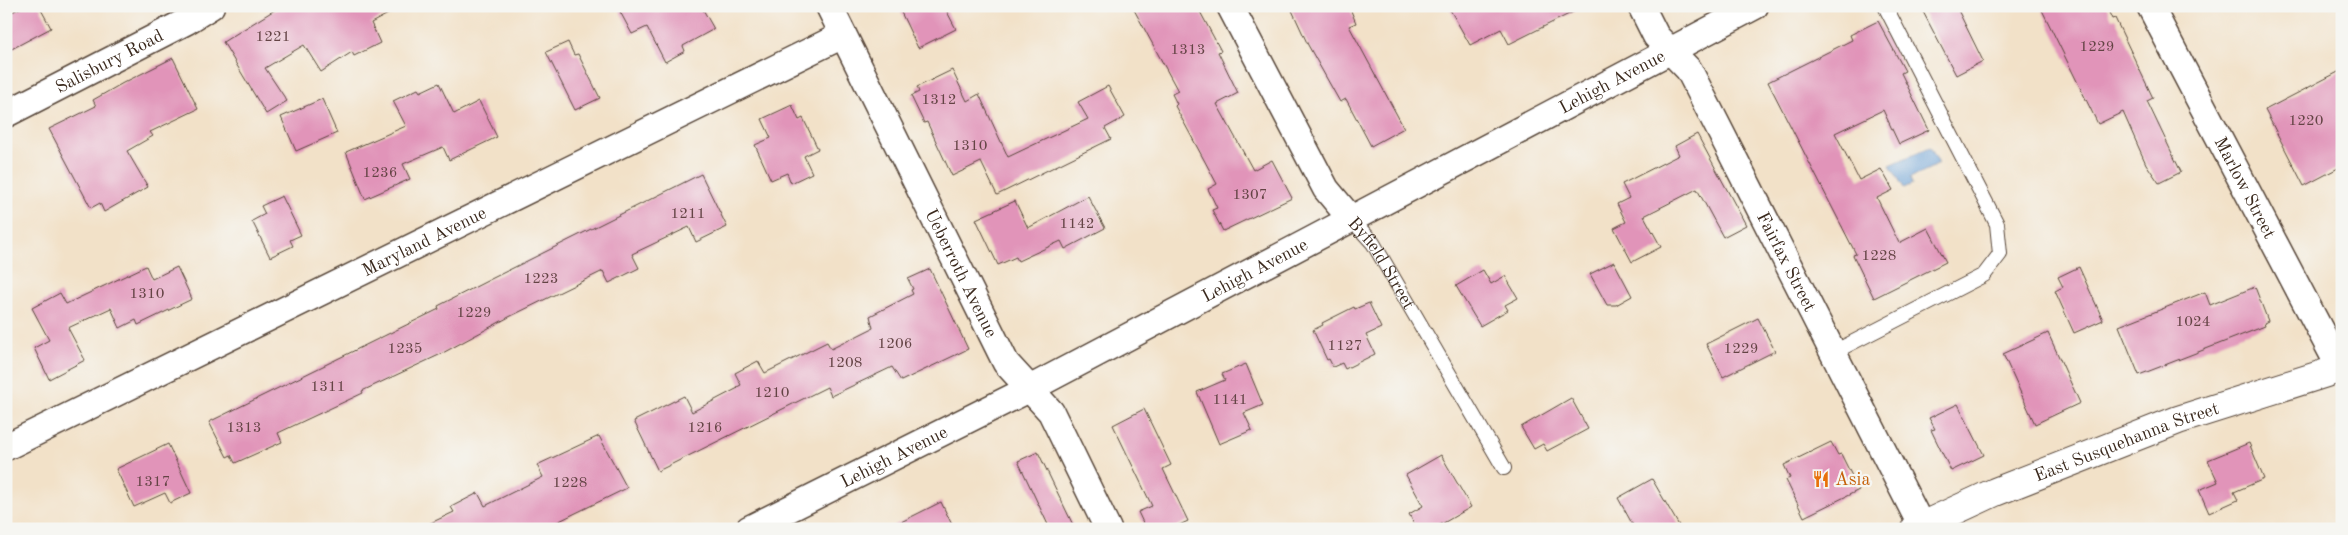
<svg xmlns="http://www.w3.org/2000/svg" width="2348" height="535" viewBox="0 0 2348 535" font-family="'Old Standard TT',serif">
	<rect width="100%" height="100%" fill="#f6f6f2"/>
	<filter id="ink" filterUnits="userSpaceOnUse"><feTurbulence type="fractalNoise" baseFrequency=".02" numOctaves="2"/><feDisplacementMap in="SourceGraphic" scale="10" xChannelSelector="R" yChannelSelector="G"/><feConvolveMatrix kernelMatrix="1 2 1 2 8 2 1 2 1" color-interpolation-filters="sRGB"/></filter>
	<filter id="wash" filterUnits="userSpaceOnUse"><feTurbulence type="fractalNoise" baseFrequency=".0096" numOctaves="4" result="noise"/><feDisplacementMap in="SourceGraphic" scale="20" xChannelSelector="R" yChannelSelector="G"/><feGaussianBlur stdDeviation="1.12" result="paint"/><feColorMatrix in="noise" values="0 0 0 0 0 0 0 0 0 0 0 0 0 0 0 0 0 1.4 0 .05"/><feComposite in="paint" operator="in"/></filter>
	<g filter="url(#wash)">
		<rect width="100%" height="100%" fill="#f2e1c8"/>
		<path fill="#689ed5" stroke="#52647a" d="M 1930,147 L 1939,164 L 1910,178 L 1912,184 L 1904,188 L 1890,165 Z"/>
		<g id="blocks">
			<path fill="#e194b9" d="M 24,6 L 39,6 L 51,28 L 6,52 L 6,15 Z
				M 281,6 L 403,6 L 371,23 L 380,43 L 354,56 L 352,52 L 321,72 L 304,45 L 265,68 L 287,101 L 266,114 L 223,42 Z
				M 617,6 L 701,6 L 714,29 L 683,46 L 685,51 L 665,62 L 647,27 L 632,34 Z
				M 898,6 L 944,6 L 956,29 L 918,48 Z
				M 1132,6 L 1197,6 L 1221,51 L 1218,52 L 1238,93 L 1217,104 L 1253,170 L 1272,160 L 1292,198 L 1223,231 L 1212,210 L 1217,208 L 1208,189 L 1217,184 L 1175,106 L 1177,104 L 1172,94 L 1178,91 Z
				M 1290,6 L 1349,6 L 1356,23 L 1349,26 L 1404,128 L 1371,146 L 1346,99 L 1340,102 L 1308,45 Z
				M 1448,6 L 1585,6 L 1509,44 L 1501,29 L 1470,45 Z
				M 1920,6 L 1956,6 L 1983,61 L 1956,75 Z
				M 2040,6 L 2106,6 L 2112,19 L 2115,18 L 2153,98 L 2147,101 L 2181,172 L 2159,183 L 2146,164 L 2123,112 L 2098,124 Z
				M 1878,21 L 1905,71 L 1901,73 L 1929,130 L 1899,144 L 1883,110 L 1835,133 L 1859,180 L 1881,169 L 1893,190 L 1877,198 L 1899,243 L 1928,228 L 1946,262 L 1874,298 L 1853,255 L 1856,254 L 1768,82 L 1852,40 L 1850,35 Z
				M 568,42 L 574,55 L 578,54 L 600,98 L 575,110 L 546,52 Z
				M 173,58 L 198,109 L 150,132 L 153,136 L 127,151 L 148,187 L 104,212 L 100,203 L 91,208 L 49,129 L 96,106 L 93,100 L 123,83 Z
				M 952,70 L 967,101 L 979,94 L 1008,157 L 1088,119 L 1078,102 L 1108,86 L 1125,117 L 1105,128 L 1111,139 L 997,195 L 981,162 L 952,176 L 927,122 L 924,123 L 911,96 L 919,92 L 917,87 Z
				M 2342,70 L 2342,166 L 2304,186 L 2265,110 Z
				M 439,83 L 454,114 L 479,101 L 497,137 L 449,160 L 443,147 L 403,164 L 410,179 L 365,199 L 346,152 L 406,126 L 393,101 L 418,89 L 420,92 Z
				M 322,99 L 337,133 L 296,151 L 281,117 Z
				M 792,105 L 799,120 L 803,118 L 818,149 L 804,156 L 812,173 L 791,183 L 787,173 L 771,180 L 755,145 L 771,138 L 762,119 Z
				M 1697,134 L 1746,225 L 1723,237 L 1697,189 L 1644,216 L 1661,247 L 1632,262 L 1614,228 L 1626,222 L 1617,204 L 1629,198 L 1622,184 L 1679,155 L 1675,146 Z
				M 701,174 L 727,227 L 696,242 L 689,227 L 632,254 L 639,268 L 609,283 L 603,271 L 509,317 L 439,355 L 362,391 L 363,393 L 278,433 L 282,442 L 235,463 L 231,455 L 227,457 L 209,422 L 439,309 L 438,306 L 491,279 Z
				M 282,196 L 301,235 L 290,240 L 293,246 L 270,257 L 252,221 L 265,214 L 261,206 Z
				M 1088,196 L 1105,228 L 1065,249 L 1061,241 L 1018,261 L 1016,257 L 998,265 L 976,219 L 1015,201 L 1028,228 Z
				M 1614,262 L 1632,296 L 1616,305 L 1607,305 L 1590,274 Z
				M 146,266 L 152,279 L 177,267 L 192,299 L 138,325 L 136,320 L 120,328 L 111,308 L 68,328 L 85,360 L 49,379 L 34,348 L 49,340 L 32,308 L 60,293 L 66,304 Z
				M 2079,267 L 2103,320 L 2074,333 L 2055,291 L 2063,287 L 2058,277 Z
				M 930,269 L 968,349 L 901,381 L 892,367 L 831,396 L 827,387 L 658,471 L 634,421 L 684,396 L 692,412 L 738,388 L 737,387 L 741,385 L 735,373 L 758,361 L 765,373 L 827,342 L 831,349 L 873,328 L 870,316 L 913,294 L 911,290 L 913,289 L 908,279 Z
				M 1483,270 L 1491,284 L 1505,276 L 1518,298 L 1505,305 L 1508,310 L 1480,326 L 1456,286 Z
				M 2255,287 L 2268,321 L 2264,323 L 2265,326 L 2139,375 L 2119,326 L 2205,292 L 2210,305 Z
				M 1369,303 L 1381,328 L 1366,335 L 1375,354 L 1345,369 L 1342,363 L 1333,367 L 1329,359 L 1327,360 L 1313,330 L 1323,325 L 1322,323 L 1354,307 L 1355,309 Z
				M 1758,318 L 1775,351 L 1723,377 L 1706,344 Z
				M 2048,333 L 2080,403 L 2035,424 L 2003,354 Z
				M 1246,364 L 1263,405 L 1244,413 L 1252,430 L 1219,444 L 1197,392 L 1225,380 L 1222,374 Z
				M 1571,398 L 1588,429 L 1547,451 L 1543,444 L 1534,449 L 1521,427 Z
				M 1958,404 L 1984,455 L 1951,471 L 1931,430 L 1935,429 L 1929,418 Z
				M 1144,409 L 1171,465 L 1163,469 L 1188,521 L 1171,529 L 1146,529 L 1138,512 L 1152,506 L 1113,425 Z
				M 599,436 L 627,488 L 543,529 L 418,529 L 454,512 L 451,507 L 478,493 L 485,506 L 543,477 L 537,465 Z
				M 1831,442 L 1838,455 L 1841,454 L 1859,490 L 1804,517 L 1786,480 L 1790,478 L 1784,465 Z
				M 2249,443 L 2264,479 L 2234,492 L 2238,500 L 2209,513 L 2199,490 L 2218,482 L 2208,460 Z
				M 168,444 L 191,493 L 170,503 L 165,493 L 134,507 L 116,469 Z
				M 1038,452 L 1075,529 L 1050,529 L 1018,461 Z
				M 1441,455 L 1471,507 L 1433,529 L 1417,529 L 1409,514 L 1423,506 L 1406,475 Z
				M 1652,479 L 1681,529 L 1635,529 L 1618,498 Z
				M 941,502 L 954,529 L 887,529 Z"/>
		</g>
	</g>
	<g filter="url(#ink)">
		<use href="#blocks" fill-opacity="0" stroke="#564538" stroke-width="1"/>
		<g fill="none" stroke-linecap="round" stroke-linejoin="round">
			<g stroke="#564538" stroke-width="16">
				<g id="lane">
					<path id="s1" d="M 1351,219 L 1373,243 L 1504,468"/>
					<path d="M 1834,352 L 1984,275 L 2000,254 L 1997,224 L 1885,6"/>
				</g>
			</g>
			<g stroke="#564538" stroke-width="29">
				<g id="street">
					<path id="s2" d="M 829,6 L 1006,363 L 1051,412 L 1108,529"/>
					<path d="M 1230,6 L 1326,189 L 1351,219"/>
					<path id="s3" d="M 1641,6 L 1656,36 L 1689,70 L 1923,529"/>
					<path id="s4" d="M 2150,6 L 2340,368"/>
					<path id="s5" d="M 6,114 L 187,21 L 211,6"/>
					<path id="s6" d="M 6,447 L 843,35"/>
					<path id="s7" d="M 749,529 L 1031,388 L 1755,6"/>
				</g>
			</g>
			<g stroke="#564538" stroke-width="30">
				<g id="secondary">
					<path id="s8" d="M 1915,529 L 1995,492 L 2178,420 L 2342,368"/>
				</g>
			</g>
			<use href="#lane" stroke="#fff" stroke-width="14"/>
			<use href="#street" stroke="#fff" stroke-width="26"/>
			<use href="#secondary" stroke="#fff" stroke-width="28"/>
		</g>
	</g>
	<defs>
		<g id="restaurant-bare" transform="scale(1.35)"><path d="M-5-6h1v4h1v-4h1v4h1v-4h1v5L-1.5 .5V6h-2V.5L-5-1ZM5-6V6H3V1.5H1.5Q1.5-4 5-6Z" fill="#e8710a" stroke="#f6f6f2" stroke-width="2.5" paint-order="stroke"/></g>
	</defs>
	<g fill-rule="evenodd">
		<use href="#restaurant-bare" x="1821" y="479"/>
	</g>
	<g text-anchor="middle" stroke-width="4.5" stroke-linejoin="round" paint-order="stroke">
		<g font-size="15" fill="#644445">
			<text x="273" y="41">1221</text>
			<text x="2097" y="51">1229</text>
			<text x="1188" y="54">1313</text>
			<text x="939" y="104">1312</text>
			<text x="2306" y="125">1220</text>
			<text x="970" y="150">1310</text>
			<text x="380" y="177">1236</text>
			<text x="1250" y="199">1307</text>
			<text x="688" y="218">1211</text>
			<text x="1077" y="228">1142</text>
			<text x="1879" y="260">1228</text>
			<text x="541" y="283">1223</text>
			<text x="147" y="298">1310</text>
			<text x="474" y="317">1229</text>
			<text x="2193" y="326">1024</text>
			<text x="895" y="348">1206</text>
			<text x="1345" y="350">1127</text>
			<text x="405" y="353">1235</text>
			<text x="1741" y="353">1229</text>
			<text x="845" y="367">1208</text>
			<text x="328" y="391">1311</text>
			<text x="772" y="397">1210</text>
			<text x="1230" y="404">1141</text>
			<text x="244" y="432">1313</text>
			<text x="705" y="432">1216</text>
			<text x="153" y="486">1317</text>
			<text x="570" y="487">1228</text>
		</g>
		<g font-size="18" fill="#3b2a1e" stroke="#f6f6f2">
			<text dy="6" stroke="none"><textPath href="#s5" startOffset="116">Salisbury Road</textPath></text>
			<text dy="6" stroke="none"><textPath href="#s7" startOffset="972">Lehigh Avenue</textPath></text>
			<text dy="6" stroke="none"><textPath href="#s4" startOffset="205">Marlow Street</textPath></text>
			<text dy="6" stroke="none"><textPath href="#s6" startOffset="466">Maryland Avenue</textPath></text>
			<text dy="6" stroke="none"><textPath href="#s3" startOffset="296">Fairfax Street</textPath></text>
			<text dy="6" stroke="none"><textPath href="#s1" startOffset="54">Byfield Street</textPath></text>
			<text dy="6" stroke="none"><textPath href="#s7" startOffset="568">Lehigh Avenue</textPath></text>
			<text dy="6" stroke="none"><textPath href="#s2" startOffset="298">Ueberroth Avenue</textPath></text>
			<text dy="6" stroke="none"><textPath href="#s8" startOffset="229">East Susquehanna Street</textPath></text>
			<text dy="6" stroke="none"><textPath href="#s7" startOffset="162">Lehigh Avenue</textPath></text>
		</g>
		<g font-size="18" fill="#c56008" stroke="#f6f6f2" text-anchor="start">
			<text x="1835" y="485">Asia</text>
		</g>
	</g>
	<rect width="2348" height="535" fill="none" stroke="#f6f6f2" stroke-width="25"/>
</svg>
